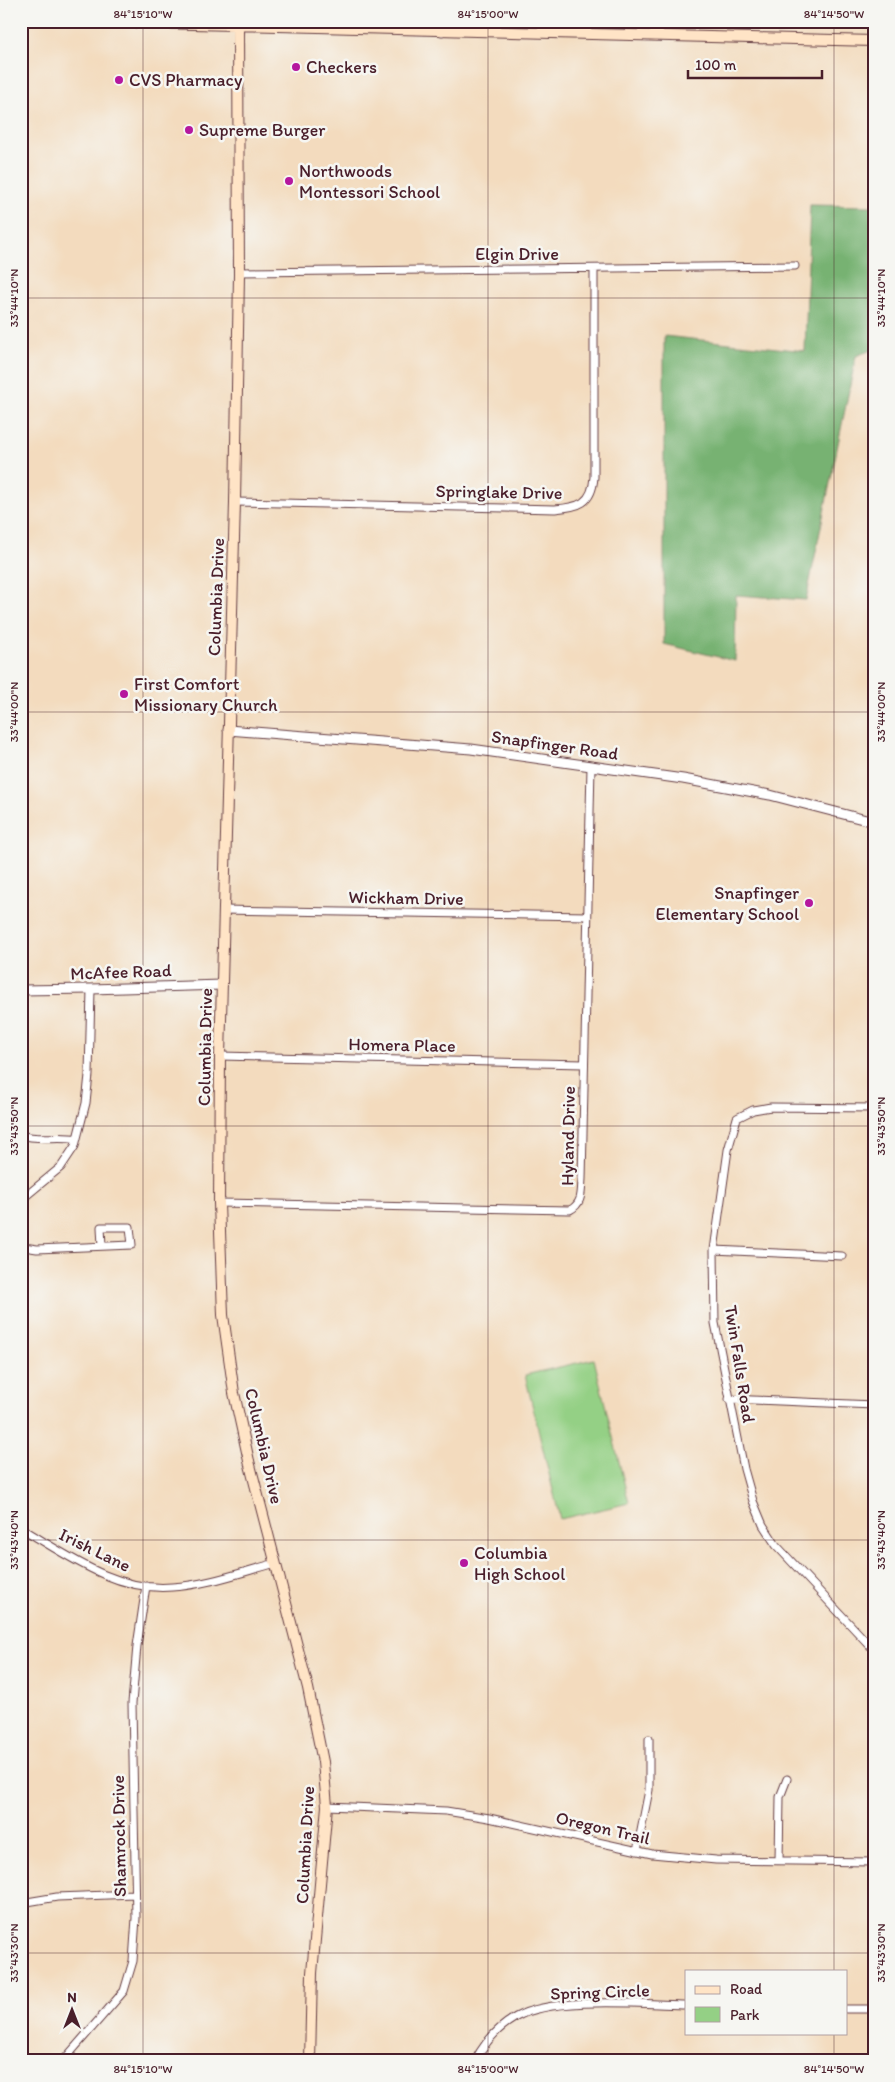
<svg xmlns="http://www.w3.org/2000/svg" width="895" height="2082" viewBox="0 0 895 2082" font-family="Itim,sans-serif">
	<rect width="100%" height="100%" fill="#f6f6f2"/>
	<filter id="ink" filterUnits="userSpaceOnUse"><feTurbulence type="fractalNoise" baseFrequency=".02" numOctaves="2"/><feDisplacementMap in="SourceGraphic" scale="10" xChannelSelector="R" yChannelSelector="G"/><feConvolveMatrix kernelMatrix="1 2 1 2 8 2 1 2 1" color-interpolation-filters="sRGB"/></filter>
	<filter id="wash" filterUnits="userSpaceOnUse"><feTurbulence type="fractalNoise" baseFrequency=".0096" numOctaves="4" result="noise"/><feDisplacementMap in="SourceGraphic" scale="20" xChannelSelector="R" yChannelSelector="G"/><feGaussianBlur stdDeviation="1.12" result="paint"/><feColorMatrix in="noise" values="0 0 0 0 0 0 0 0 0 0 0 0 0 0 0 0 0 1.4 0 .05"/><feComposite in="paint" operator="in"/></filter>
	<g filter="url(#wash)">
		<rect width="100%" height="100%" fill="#f3dbbe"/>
		<path fill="#94d085" stroke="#6f7858" d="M 594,1359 L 629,1503 L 560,1519 L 525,1375 Z"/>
		<path fill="#77b272" stroke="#60684e" d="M 810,205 L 874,206 L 874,349 L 856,356 L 806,600 L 736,595 L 735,661 L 664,644 L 664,336 L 805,351 Z"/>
	</g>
	<g filter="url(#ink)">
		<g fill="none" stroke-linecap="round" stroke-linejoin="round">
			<g stroke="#633b41" stroke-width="9">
				<path id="minor" d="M 442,32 L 442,21
					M 239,272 L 795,266
					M 235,502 L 555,509 C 579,507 592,504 594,477 L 594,269
					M 223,910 L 587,916
					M 220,1056 L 584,1064
					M 874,1108 L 771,1107 L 753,1110 L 737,1118 L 728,1150 L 714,1250 L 715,1323 L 744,1469 L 753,1501 L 763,1525 L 776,1545 L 874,1650
					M 21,1135 C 39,1141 59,1135 77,1139
					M 21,1200 L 61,1167 L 75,1146 L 86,1103 L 89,1075 L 91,989
					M 219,1203 L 570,1210 C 583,1203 581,1192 582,1179 L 591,766
					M 21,1241 L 24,1247 L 37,1249 L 132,1245 L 130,1227 L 101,1227 L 102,1246
					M 714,1250 L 842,1256
					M 729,1399 L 874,1405
					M 21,1528 C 67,1555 116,1592 172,1587 C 207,1585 242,1572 276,1563
					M 327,1806 L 446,1811 L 489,1818 L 652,1854 L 716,1860 L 874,1862
					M 637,1851 L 649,1790 L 649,1739
					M 779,1861 L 780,1797 L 787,1779
					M 21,1903 L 57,1897 L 134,1894
					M 846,2009 L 874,2009
					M 63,2061 L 124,1991 L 133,1961 L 136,1918 L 132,1703 L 137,1646 L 146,1586
					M 475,2061 C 484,2043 499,2027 516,2017 C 552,1996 644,2004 686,2005"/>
			</g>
			<g stroke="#633b41" stroke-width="11">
				<path id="tertiary" d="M 228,730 L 471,749 L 683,779 L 770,795 L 874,822
					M 21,990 L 91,989 L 222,985"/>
			</g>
			<g stroke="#633b41" stroke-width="12">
				<path id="secondary" d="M 76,21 L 874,41
					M 238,21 L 239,275 L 235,502 L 220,1056 L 219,1203 L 223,1315 L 234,1393 L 249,1461 L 308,1688 L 323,1762 L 327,1806 L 312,1973 L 310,2061"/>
			</g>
			<use href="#minor" stroke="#fff" stroke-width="7"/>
			<use href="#tertiary" stroke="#fff" stroke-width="9"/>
			<use href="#secondary" stroke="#ffe4c6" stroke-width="10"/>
		</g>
	</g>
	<path fill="none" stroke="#4a1f2b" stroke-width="1" stroke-opacity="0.45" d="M 143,21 L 143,2061M 488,21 L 488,2061M 834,21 L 834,1971M 21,298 L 874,298M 21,712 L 874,712M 21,1126 L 874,1126M 21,1540 L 874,1540M 21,1953 L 874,1953M 834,2033 L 834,2061"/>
	<g fill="#b5179e" stroke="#f6f6f2" stroke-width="2">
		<circle cx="296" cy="67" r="5"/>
		<circle cx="119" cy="80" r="5"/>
		<circle cx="189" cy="130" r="5"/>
		<circle cx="289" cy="181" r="5"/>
		<circle cx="124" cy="694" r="5"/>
		<circle cx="809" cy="903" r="5"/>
		<circle cx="464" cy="1563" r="5"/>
	</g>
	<g text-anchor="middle" stroke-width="5" stroke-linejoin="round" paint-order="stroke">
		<g font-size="18" fill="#4a1f2b" stroke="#f6f6f2" text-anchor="start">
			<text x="306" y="73">Checkers</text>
			<text x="129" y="86">CVS Pharmacy</text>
			<text x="199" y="136">Supreme Burger</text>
			<text x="299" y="177">Northwoods<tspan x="299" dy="21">Montessori School</tspan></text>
			<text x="134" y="690">First Comfort<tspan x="134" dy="21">Missionary Church</tspan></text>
			<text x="799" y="899" text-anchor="end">Snapfinger<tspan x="799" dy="21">Elementary School</tspan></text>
			<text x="474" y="1559">Columbia<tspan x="474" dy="21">High School</tspan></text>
		</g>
		<g font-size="18" fill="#4a1f2b" stroke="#f6f6f2">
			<text x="517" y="260">Elgin Drive</text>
			<text transform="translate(499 492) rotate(1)" y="6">Springlake Drive</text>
			<text transform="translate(216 597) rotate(-88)" y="6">Columbia Drive</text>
			<text transform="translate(555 745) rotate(8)" y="6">Snapfinger Road</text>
			<text transform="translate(406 898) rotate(1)" y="6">Wickham Drive</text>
			<text transform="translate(121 972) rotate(-2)" y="6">McAfee Road</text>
			<text transform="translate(402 1045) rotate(1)" y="6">Homera Place</text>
			<text transform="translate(205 1047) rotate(-89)" y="6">Columbia Drive</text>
			<text transform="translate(568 1136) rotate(-89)" y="6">Hyland Drive</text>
			<text transform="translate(740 1364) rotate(81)" y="6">Twin Falls Road</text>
			<text transform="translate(264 1446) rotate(77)" y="6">Columbia Drive</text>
			<text transform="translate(95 1550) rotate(26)" y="6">Irish Lane</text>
			<text transform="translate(603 1828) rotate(13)" y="6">Oregon Trail</text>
			<text transform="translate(119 1836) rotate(-91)" y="6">Shamrock Drive</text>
			<text transform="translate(305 1845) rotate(-87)" y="6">Columbia Drive</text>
			<text transform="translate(600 1992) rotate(-2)" y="6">Spring Circle</text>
		</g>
	</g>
	<rect width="895" height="2082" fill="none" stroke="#f6f6f2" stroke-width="55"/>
	<rect x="685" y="1970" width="162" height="65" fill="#f6f6f2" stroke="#b1a0a2"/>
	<rect x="695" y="1986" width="25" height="8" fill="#ffe4c6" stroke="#b1a0a2"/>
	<text x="730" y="1994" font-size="15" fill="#4a1f2b">Road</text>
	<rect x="695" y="2007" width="25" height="15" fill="#94d085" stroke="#b1a0a2"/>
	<text x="730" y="2020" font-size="15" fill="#4a1f2b">Park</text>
	<g transform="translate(72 2010)" stroke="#f6f6f2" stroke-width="4" paint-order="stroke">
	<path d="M0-4L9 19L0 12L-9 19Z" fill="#4a1f2b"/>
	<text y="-8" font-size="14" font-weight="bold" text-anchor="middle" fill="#4a1f2b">N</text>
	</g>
	<path d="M688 70v8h134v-8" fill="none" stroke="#4a1f2b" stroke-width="2.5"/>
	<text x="695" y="70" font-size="15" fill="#4a1f2b" stroke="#f6f6f2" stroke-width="4" paint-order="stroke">100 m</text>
	<rect x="28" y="28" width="840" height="2026" fill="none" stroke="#4a1f2b" stroke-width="2"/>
	<g font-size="12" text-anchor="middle" fill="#4a1f2b">
		<text x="143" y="18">84°15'10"W</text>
		<text x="488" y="18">84°15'00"W</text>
		<text x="834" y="18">84°14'50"W</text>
		<text transform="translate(14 298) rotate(-90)" y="4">33°44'10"N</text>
		<text transform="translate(881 298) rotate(-90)" y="4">33°44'10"N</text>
		<text transform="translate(14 712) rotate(-90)" y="4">33°44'00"N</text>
		<text transform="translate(881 712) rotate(-90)" y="4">33°44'00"N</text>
		<text transform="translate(14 1126) rotate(-90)" y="4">33°43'50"N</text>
		<text transform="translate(881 1126) rotate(-90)" y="4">33°43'50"N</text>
		<text transform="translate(14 1540) rotate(-90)" y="4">33°43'40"N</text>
		<text transform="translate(881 1540) rotate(-90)" y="4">33°43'40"N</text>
		<text transform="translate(14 1953) rotate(-90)" y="4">33°43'30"N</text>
		<text transform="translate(881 1953) rotate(-90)" y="4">33°43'30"N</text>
		<text x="143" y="2073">84°15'10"W</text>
		<text x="488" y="2073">84°15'00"W</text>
		<text x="834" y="2073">84°14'50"W</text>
	</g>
</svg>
